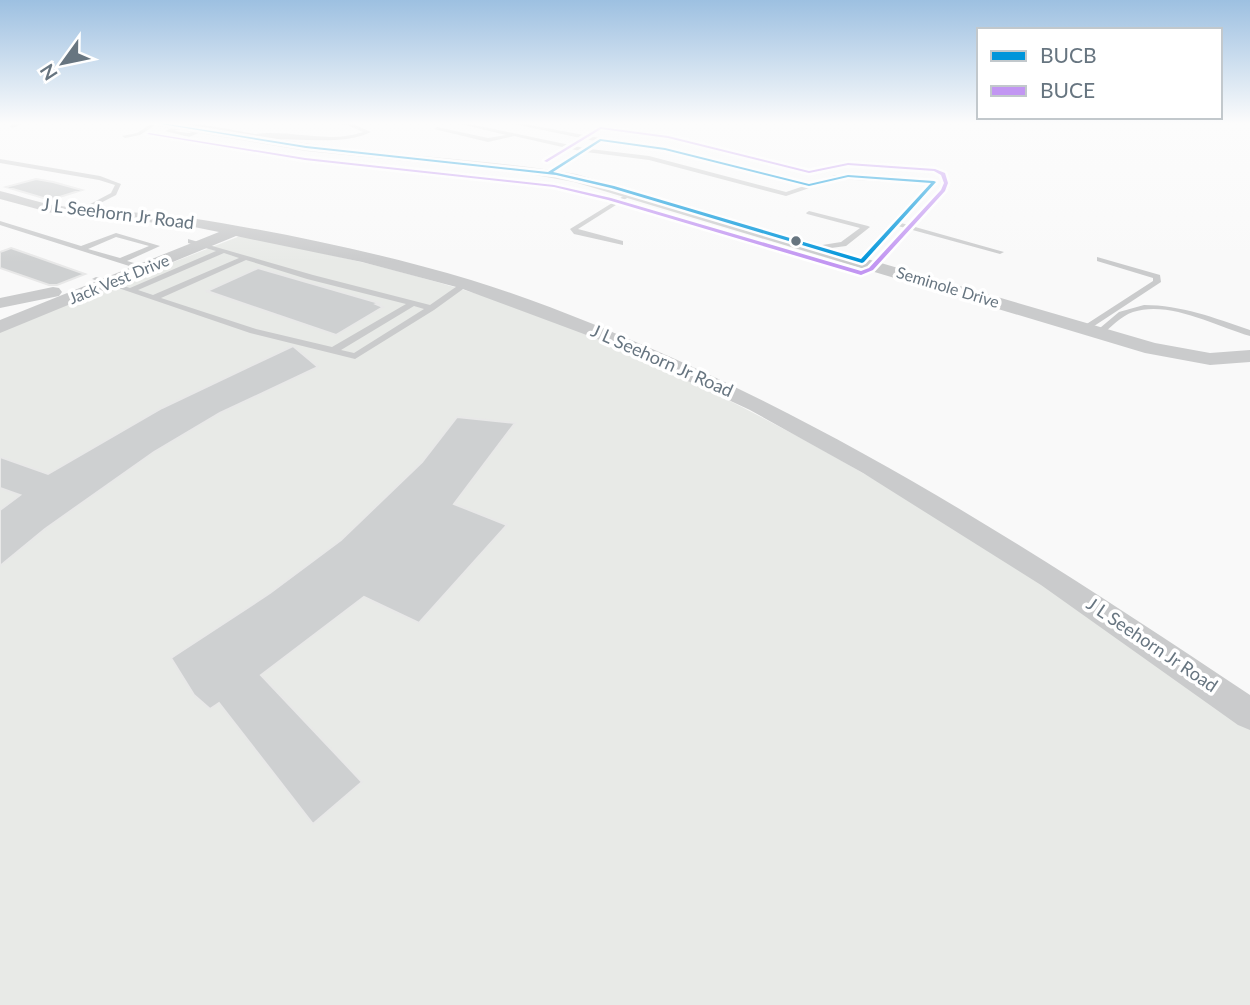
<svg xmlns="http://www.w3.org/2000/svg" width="1250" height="1005" viewBox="0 0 1250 1005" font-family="Lato,sans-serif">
	<rect width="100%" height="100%" fill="#f9f9f9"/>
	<path fill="#e8eae7" d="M 240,236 C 329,253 418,274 505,303 C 566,323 625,351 683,378 C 805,436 922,505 1035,579 C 1108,627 1178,679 1250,729 L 1250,1005 L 0,1005 L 0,330 Z"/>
	<path fill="#ced0d1" stroke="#e8e8e8" stroke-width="2" d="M 36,179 L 53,182 L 82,190 L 50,200 L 6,187 Z
		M 11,248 L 34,256 L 85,274 L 57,285 L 49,285 L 0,268 L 0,252 Z
		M 258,268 L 379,303 L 376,304 L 383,307 L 336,335 L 207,291 Z
		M 293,346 L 318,367 L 220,413 L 154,452 L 45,529 L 0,566 L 0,510 L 20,495 L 0,488 L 0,457 L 48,474 L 162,408 Z
		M 457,417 L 515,423 L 454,504 L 507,525 L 419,623 L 364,597 L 261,675 L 362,782 L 313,824 L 219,703 L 210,709 L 194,695 L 171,658 L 270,593 L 341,540 L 422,462 Z"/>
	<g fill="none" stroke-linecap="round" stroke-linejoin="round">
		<path fill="#cacbcc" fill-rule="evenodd" d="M 22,122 L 29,122 L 12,128 L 9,126 Z
			M 154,122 L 160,122 L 140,135 L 125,138 L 122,136 L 137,133 Z
			M 323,122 L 348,122 L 371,132 C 340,148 279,135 243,140 L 240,138 C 277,124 325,146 363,132 L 347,125 Z
			M 452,122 L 460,122 L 584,148 L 595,141 L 505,122 L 514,122 L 600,138 L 665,147 L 810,184 L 835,175 L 934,180 L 936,183 L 901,223 L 1004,252 L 1000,254 L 898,226 L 865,263 L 859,263 L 859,259 L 929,184 L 836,179 L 786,196 L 649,160 L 586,152 L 549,175 L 547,172 L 580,151 L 514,136 L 488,142 L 434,129 L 437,127 L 488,138 L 506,135 ZM 601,142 L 665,151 L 804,186 L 786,192 L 649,156 L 590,149 Z
			M 182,124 L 184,127 L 174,131 L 189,133 L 203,128 L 206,130 L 189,137 L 165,131 Z
			M 0,159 L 100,176 L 121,184 L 116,195 L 81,213 L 79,212 L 79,210 L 111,193 L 115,185 L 99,180 L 0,163 Z
			M 630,192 L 635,193 L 578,229 L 623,241 L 623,245 L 574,234 L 570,229 Z
			M 809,211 L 868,226 L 870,227 L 846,246 L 816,250 L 816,246 L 841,242 L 860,228 L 807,214 L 806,213 Z
			M 0,221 L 81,246 L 116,233 L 160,246 L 127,261 L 148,267 L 149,269 L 145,271 L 0,225 ZM 116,237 L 149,246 L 120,258 L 88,249 Z
			M 188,239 L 313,275 L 430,305 L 463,282 L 470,284 L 434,310 L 355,359 L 250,333 L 92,279 L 96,277 L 130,288 L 216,251 L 188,243 ZM 224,253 L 239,258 L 153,295 L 138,290 ZM 246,260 L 307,279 L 406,304 L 332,347 L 256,329 L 161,298 ZM 414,306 L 424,309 L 354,353 L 341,350 Z
			M 1097,257 L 1160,275 L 1161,282 L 1085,332 L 1081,329 L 1082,327 L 1153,281 L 1153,278 L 1097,261 Z
			M 1144,305 C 1181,305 1215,318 1250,330 L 1250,336 C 1216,326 1169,300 1133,312 C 1121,316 1111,327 1102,335 L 1099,336 L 1094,333 L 1119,312 Z"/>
		<path fill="#cacbcc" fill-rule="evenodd" d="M 146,122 C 193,118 256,136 304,143 C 395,156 486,159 576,174 L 1155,343 L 1210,353 L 1250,350 L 1250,362 L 1210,365 L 1145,353 L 574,182 L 524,173 L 306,151 L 151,125 Z
			M 0,191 C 18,195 35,202 53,205 C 98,212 145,211 190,218 C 281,232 381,253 471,280 C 540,301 609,330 675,359 C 882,452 1062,570 1250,695 L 1250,730 L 1238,725 L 1041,585 L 863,473 L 750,410 L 600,340 L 460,288 L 362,262 L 236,236 L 0,333 L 0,320 L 219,232 L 189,226 L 52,213 L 0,199 Z
			M 53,287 L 59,288 L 62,292 L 59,296 L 0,308 L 0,298 Z"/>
		<g stroke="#fff" stroke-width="5">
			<path id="bus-1" d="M 149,122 L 155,122 L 306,146 L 548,172 L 600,139 L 665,148 L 809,184 L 848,175 L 934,181 L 936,182 L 864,262 L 862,263 L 611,188 L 556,175 L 306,148 ZM 601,141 L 665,150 L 809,186 L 848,177 L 931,183 L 861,259 L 614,186 L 553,172 Z"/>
		</g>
		<g stroke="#fff" stroke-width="5">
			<path id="bus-2" d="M 600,127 L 668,136 L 809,171 L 848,163 L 935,169 L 945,173 L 948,183 L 945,191 L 873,270 L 861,275 L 608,200 L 554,187 L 305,160 L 147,134 L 149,133 L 305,158 L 554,185 L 611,198 L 861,271 L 869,268 L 941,190 L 944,183 L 941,175 L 934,171 L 848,165 L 809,173 L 668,138 L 601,129 L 547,162 L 544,161 Z"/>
		</g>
		<use href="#bus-1" fill="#0095da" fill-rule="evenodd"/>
		<use href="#bus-2" fill="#c296f2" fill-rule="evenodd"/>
	</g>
	<linearGradient id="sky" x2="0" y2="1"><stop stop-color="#9dc0e1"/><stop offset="0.47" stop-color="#fcfcfc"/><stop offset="1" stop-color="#fcfcfc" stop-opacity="0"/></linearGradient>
	<rect width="1250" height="262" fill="url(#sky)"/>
	<circle fill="#677580" stroke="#fff" stroke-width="2.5" cx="796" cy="241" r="6"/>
	<g text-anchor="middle" stroke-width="7" stroke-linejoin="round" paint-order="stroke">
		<g font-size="16" fill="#677580" stroke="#fff">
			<text transform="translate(119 279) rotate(-22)" y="6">Jack Vest Drive</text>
			<text transform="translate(948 287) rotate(17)" y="6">Seminole Drive</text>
		</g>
		<g font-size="18" fill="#677580" stroke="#fff">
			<text transform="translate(118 214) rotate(7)" y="6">J L Seehorn Jr Road</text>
			<text transform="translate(662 361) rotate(24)" y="6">J L Seehorn Jr Road</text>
			<text transform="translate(1152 645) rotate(34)" y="6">J L Seehorn Jr Road</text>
		</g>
	</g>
	<rect x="977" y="28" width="245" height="91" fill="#ffffff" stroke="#c2c8cc" stroke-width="2"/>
	<rect x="991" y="51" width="35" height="10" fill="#0095da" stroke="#c2c8cc" stroke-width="2"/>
	<text x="1040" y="63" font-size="21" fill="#677580">BUCB</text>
	<rect x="991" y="86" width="35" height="10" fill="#c296f2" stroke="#c2c8cc" stroke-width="2"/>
	<text x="1040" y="98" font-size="21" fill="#677580">BUCE</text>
	<g transform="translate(63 63) rotate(237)" stroke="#ffffff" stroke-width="5" paint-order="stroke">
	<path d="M0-5L12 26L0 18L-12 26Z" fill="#677580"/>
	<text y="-10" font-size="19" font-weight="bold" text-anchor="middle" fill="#677580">N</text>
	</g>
</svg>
